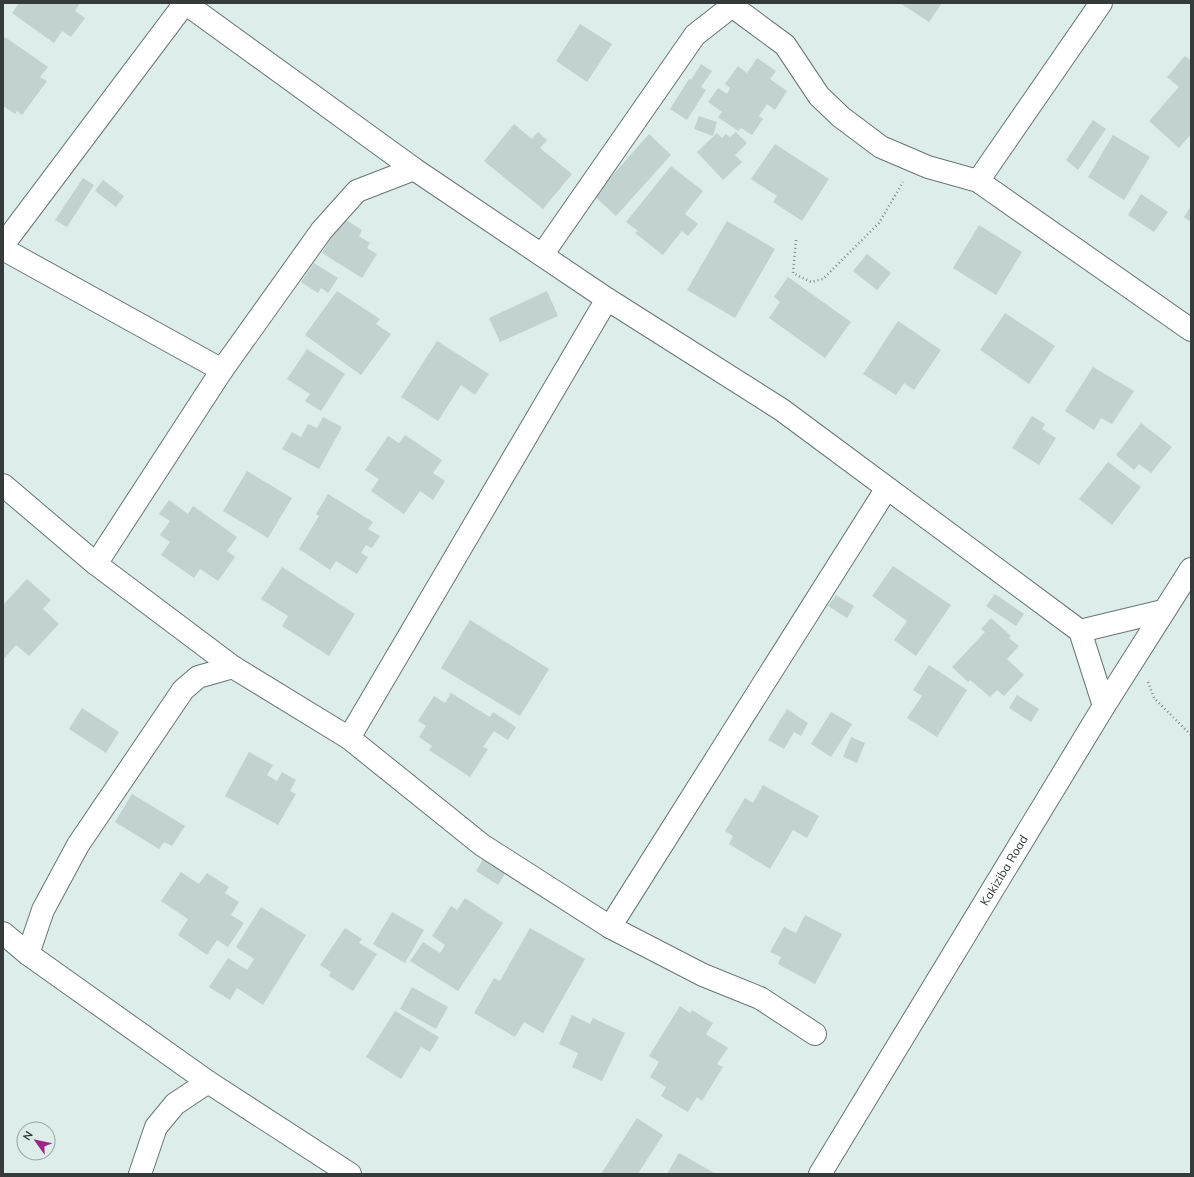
<svg xmlns="http://www.w3.org/2000/svg" width="1194" height="1177" viewBox="0 0 1194 1177" font-family="Mulish,sans-serif">
	<rect width="100%" height="100%" fill="#dcedea"/>
	<path fill="#c2d2d0" d="M 19,3 L 80,3 L 75,11 L 85,18 L 71,37 L 62,31 L 54,43 L 12,13 Z
		M 900,3 L 942,3 L 929,22 Z
		M 580,24 L 612,44 L 587,82 L 556,61 Z
		M 5,37 L 48,67 L 40,77 L 47,81 L 22,115 L 17,111 L 15,114 L 3,106 L 3,41 Z
		M 1185,56 L 1191,61 L 1191,134 L 1179,148 L 1149,121 L 1179,87 L 1167,77 Z
		M 757,58 L 776,71 L 770,79 L 787,91 L 775,110 L 767,104 L 759,116 L 763,119 L 752,135 L 741,128 L 738,131 L 718,117 L 722,112 L 708,102 L 718,88 L 727,94 L 730,88 L 725,84 L 738,66 L 747,73 Z
		M 701,64 L 712,71 L 701,87 L 706,90 L 687,120 L 670,109 L 689,79 L 691,80 Z
		M 699,116 L 717,122 L 713,136 L 694,129 Z
		M 1093,120 L 1106,129 L 1078,170 L 1066,160 Z
		M 514,124 L 532,139 L 538,132 L 547,140 L 540,148 L 572,174 L 543,209 L 484,161 Z
		M 736,132 L 747,143 L 735,155 L 742,162 L 723,180 L 697,152 L 717,133 L 722,138 L 726,134 L 730,137 Z
		M 649,134 L 671,155 L 616,216 L 594,196 Z
		M 1113,135 L 1150,157 L 1124,200 L 1088,177 Z
		M 775,144 L 829,179 L 802,221 L 773,202 L 777,196 L 751,179 Z
		M 671,166 L 703,191 L 685,214 L 698,224 L 688,236 L 682,231 L 663,255 L 635,233 L 638,231 L 626,222 Z
		M 83,178 L 94,185 L 67,227 L 55,220 Z
		M 103,180 L 124,196 L 116,207 L 95,191 Z
		M 1141,194 L 1168,212 L 1154,232 L 1128,215 Z
		M 1191,206 L 1191,222 L 1184,217 Z
		M 343,218 L 362,230 L 359,236 L 370,243 L 367,248 L 377,254 L 362,278 L 322,253 Z
		M 727,221 L 775,249 L 735,318 L 687,290 Z
		M 979,225 L 1022,252 L 996,295 L 953,268 Z
		M 867,254 L 891,273 L 877,290 L 853,271 Z
		M 314,263 L 338,278 L 328,293 L 321,288 L 318,293 L 301,282 Z
		M 788,277 L 851,322 L 825,358 L 769,318 L 780,302 L 774,297 Z
		M 337,291 L 380,319 L 376,324 L 391,334 L 361,375 L 305,335 Z
		M 547,291 L 558,316 L 500,342 L 489,318 Z
		M 1005,313 L 1055,346 L 1029,384 L 980,350 Z
		M 898,321 L 941,350 L 914,390 L 904,383 L 896,395 L 863,374 Z
		M 437,341 L 489,374 L 475,395 L 461,385 L 438,421 L 401,397 Z
		M 307,349 L 345,374 L 321,411 L 305,401 L 310,394 L 287,379 Z
		M 1093,367 L 1134,391 L 1112,424 L 1101,418 L 1094,430 L 1065,411 Z
		M 1032,416 L 1045,424 L 1042,429 L 1056,438 L 1039,465 L 1012,448 Z
		M 323,417 L 342,427 L 319,469 L 282,449 L 292,432 L 301,437 L 308,424 L 317,428 Z
		M 1141,423 L 1172,447 L 1151,473 L 1139,464 L 1134,470 L 1116,455 Z
		M 405,435 L 442,460 L 433,473 L 445,481 L 433,500 L 420,491 L 404,514 L 371,491 L 379,479 L 365,470 L 388,436 L 399,443 Z
		M 1108,462 L 1141,487 L 1112,525 L 1079,499 Z
		M 247,471 L 292,498 L 268,538 L 223,511 Z
		M 328,494 L 373,522 L 368,529 L 380,536 L 372,548 L 366,545 L 361,553 L 368,557 L 357,574 L 336,561 L 330,570 L 299,549 L 319,516 L 316,514 Z
		M 169,500 L 188,514 L 193,506 L 237,537 L 227,551 L 235,557 L 218,581 L 200,569 L 194,578 L 161,555 L 170,542 L 160,535 L 170,521 L 159,514 Z
		M 893,566 L 951,605 L 916,656 L 894,640 L 907,621 L 872,596 Z
		M 282,567 L 355,614 L 329,656 L 282,626 L 288,616 L 261,599 Z
		M 27,579 L 51,600 L 43,609 L 59,624 L 29,656 L 16,645 L 3,660 L 3,605 Z
		M 995,594 L 1024,614 L 1016,626 L 986,606 Z
		M 836,595 L 854,606 L 847,618 L 828,606 Z
		M 991,618 L 1011,636 L 1009,638 L 1019,646 L 1007,659 L 1024,675 L 1004,696 L 997,690 L 990,697 L 970,680 L 968,682 L 952,667 L 985,632 L 981,629 Z
		M 470,620 L 549,669 L 520,716 L 441,668 Z
		M 929,665 L 967,690 L 937,737 L 907,718 L 922,696 L 913,690 Z
		M 451,693 L 490,717 L 493,712 L 516,727 L 508,740 L 494,731 L 483,747 L 488,749 L 470,777 L 429,750 L 432,746 L 419,737 L 426,726 L 418,721 L 434,696 L 445,703 Z
		M 1017,695 L 1039,709 L 1031,722 L 1009,708 Z
		M 82,708 L 119,732 L 106,753 L 69,729 Z
		M 787,709 L 808,723 L 801,736 L 794,732 L 784,749 L 768,740 Z
		M 831,712 L 852,724 L 831,757 L 811,744 Z
		M 851,737 L 865,743 L 857,763 L 843,757 Z
		M 249,752 L 273,765 L 267,775 L 277,781 L 282,772 L 296,780 L 290,791 L 296,794 L 278,825 L 225,796 Z
		M 763,785 L 819,816 L 807,838 L 793,830 L 770,869 L 729,844 L 733,836 L 725,831 L 745,798 L 753,803 Z
		M 132,794 L 185,826 L 172,846 L 164,842 L 159,849 L 115,822 Z
		M 484,857 L 507,871 L 498,885 L 476,871 Z
		M 181,872 L 199,884 L 207,873 L 229,887 L 225,893 L 239,902 L 231,915 L 244,923 L 228,947 L 217,940 L 207,955 L 178,935 L 188,919 L 161,901 Z
		M 465,898 L 503,923 L 458,991 L 410,961 L 423,942 L 440,953 L 445,945 L 432,936 L 451,906 L 457,910 Z
		M 261,907 L 306,935 L 263,1005 L 237,988 L 230,1000 L 209,987 L 228,958 L 247,970 L 254,959 L 236,947 Z
		M 392,912 L 424,930 L 405,963 L 373,944 Z
		M 805,915 L 842,934 L 815,984 L 778,964 L 781,957 L 770,952 L 784,927 L 796,933 Z
		M 345,928 L 362,939 L 359,943 L 377,954 L 353,991 L 329,976 L 331,972 L 320,965 Z
		M 530,928 L 585,959 L 543,1033 L 524,1022 L 515,1037 L 474,1013 L 494,978 L 500,981 Z
		M 412,987 L 448,1007 L 436,1029 L 400,1009 Z
		M 680,1006 L 690,1013 L 692,1010 L 713,1023 L 706,1034 L 728,1048 L 717,1064 L 723,1067 L 702,1101 L 697,1097 L 688,1112 L 661,1096 L 666,1087 L 650,1077 L 659,1062 L 649,1056 Z
		M 395,1011 L 439,1037 L 430,1052 L 421,1047 L 401,1079 L 366,1057 Z
		M 572,1015 L 590,1024 L 593,1018 L 625,1033 L 602,1081 L 572,1067 L 578,1053 L 559,1044 Z
		M 637,1118 L 663,1135 L 639,1172 L 642,1174 L 601,1174 Z
		M 679,1153 L 716,1174 L 667,1174 Z"/>
	<g fill="none" stroke-linecap="round" stroke-linejoin="round">
		<g stroke="#677674" stroke-width="24">
			<g id="minor">
				<path d="M 185,3 L 414,169 L 607,299 L 782,410 L 1080,631 L 1104,706"/>
				<path d="M 728,3 L 785,45 L 819,96 L 841,117 L 881,147 L 928,167 L 978,181 L 1191,330"/>
				<path d="M 978,181 L 1101,3"/>
				<path d="M 3,245 L 185,3"/>
				<path d="M 3,249 L 222,370"/>
				<path d="M 542,255 L 695,35 L 732,6"/>
				<path d="M 3,485 L 96,564 L 233,667 L 349,738 L 482,845 L 610,927 L 703,975 L 760,998 L 815,1034"/>
				<path d="M 96,564 L 222,370 L 322,230 L 357,191 L 414,169"/>
				<path d="M 1080,631 L 1163,611"/>
				<path d="M 349,738 L 607,299"/>
				<path d="M 610,927 L 887,488"/>
				<path d="M 3,933 L 28,954 L 208,1082 L 350,1174"/>
				<path d="M 28,954 L 43,910 L 78,845 L 183,690 L 198,677 L 233,667"/>
				<path d="M 140,1174 L 156,1127 L 175,1104 L 208,1082"/>
				<path id="s1" d="M 820,1174 L 1104,706 L 1191,569"/>
			</g>
		</g>
		<path stroke="#808b89" stroke-width="2.5" stroke-dasharray="1 3" stroke-linecap="butt" d="M 796,240 L 793,273 L 811,282 L 823,279 L 879,223 L 903,182
			M 1148,682 L 1154,698 L 1191,735"/>
		<use href="#minor" stroke="#fff" stroke-width="22"/>
	</g>
	<g text-anchor="middle" stroke-width="3.5" stroke-linejoin="round" paint-order="stroke">
		<g font-size="12" fill="#353b3a" stroke="#dcedea">
			<text dy="4" stroke="none"><textPath href="#s1" startOffset="355">Kakiziba Road</textPath></text>
		</g>
	</g>
	<rect width="1194" height="1177" fill="none" stroke="#353b3a" stroke-width="8"/>
	<g transform="translate(36 1141) rotate(303)"><circle r="19" fill="#dcedea" stroke="#99a6a4"/>
	<path d="M0-3L7 15L0 10L-7 15Z" fill="#9b2884"/>
	<text y="-6" font-size="11" font-weight="bold" text-anchor="middle" fill="#353b3a">N</text>
	</g>
</svg>
